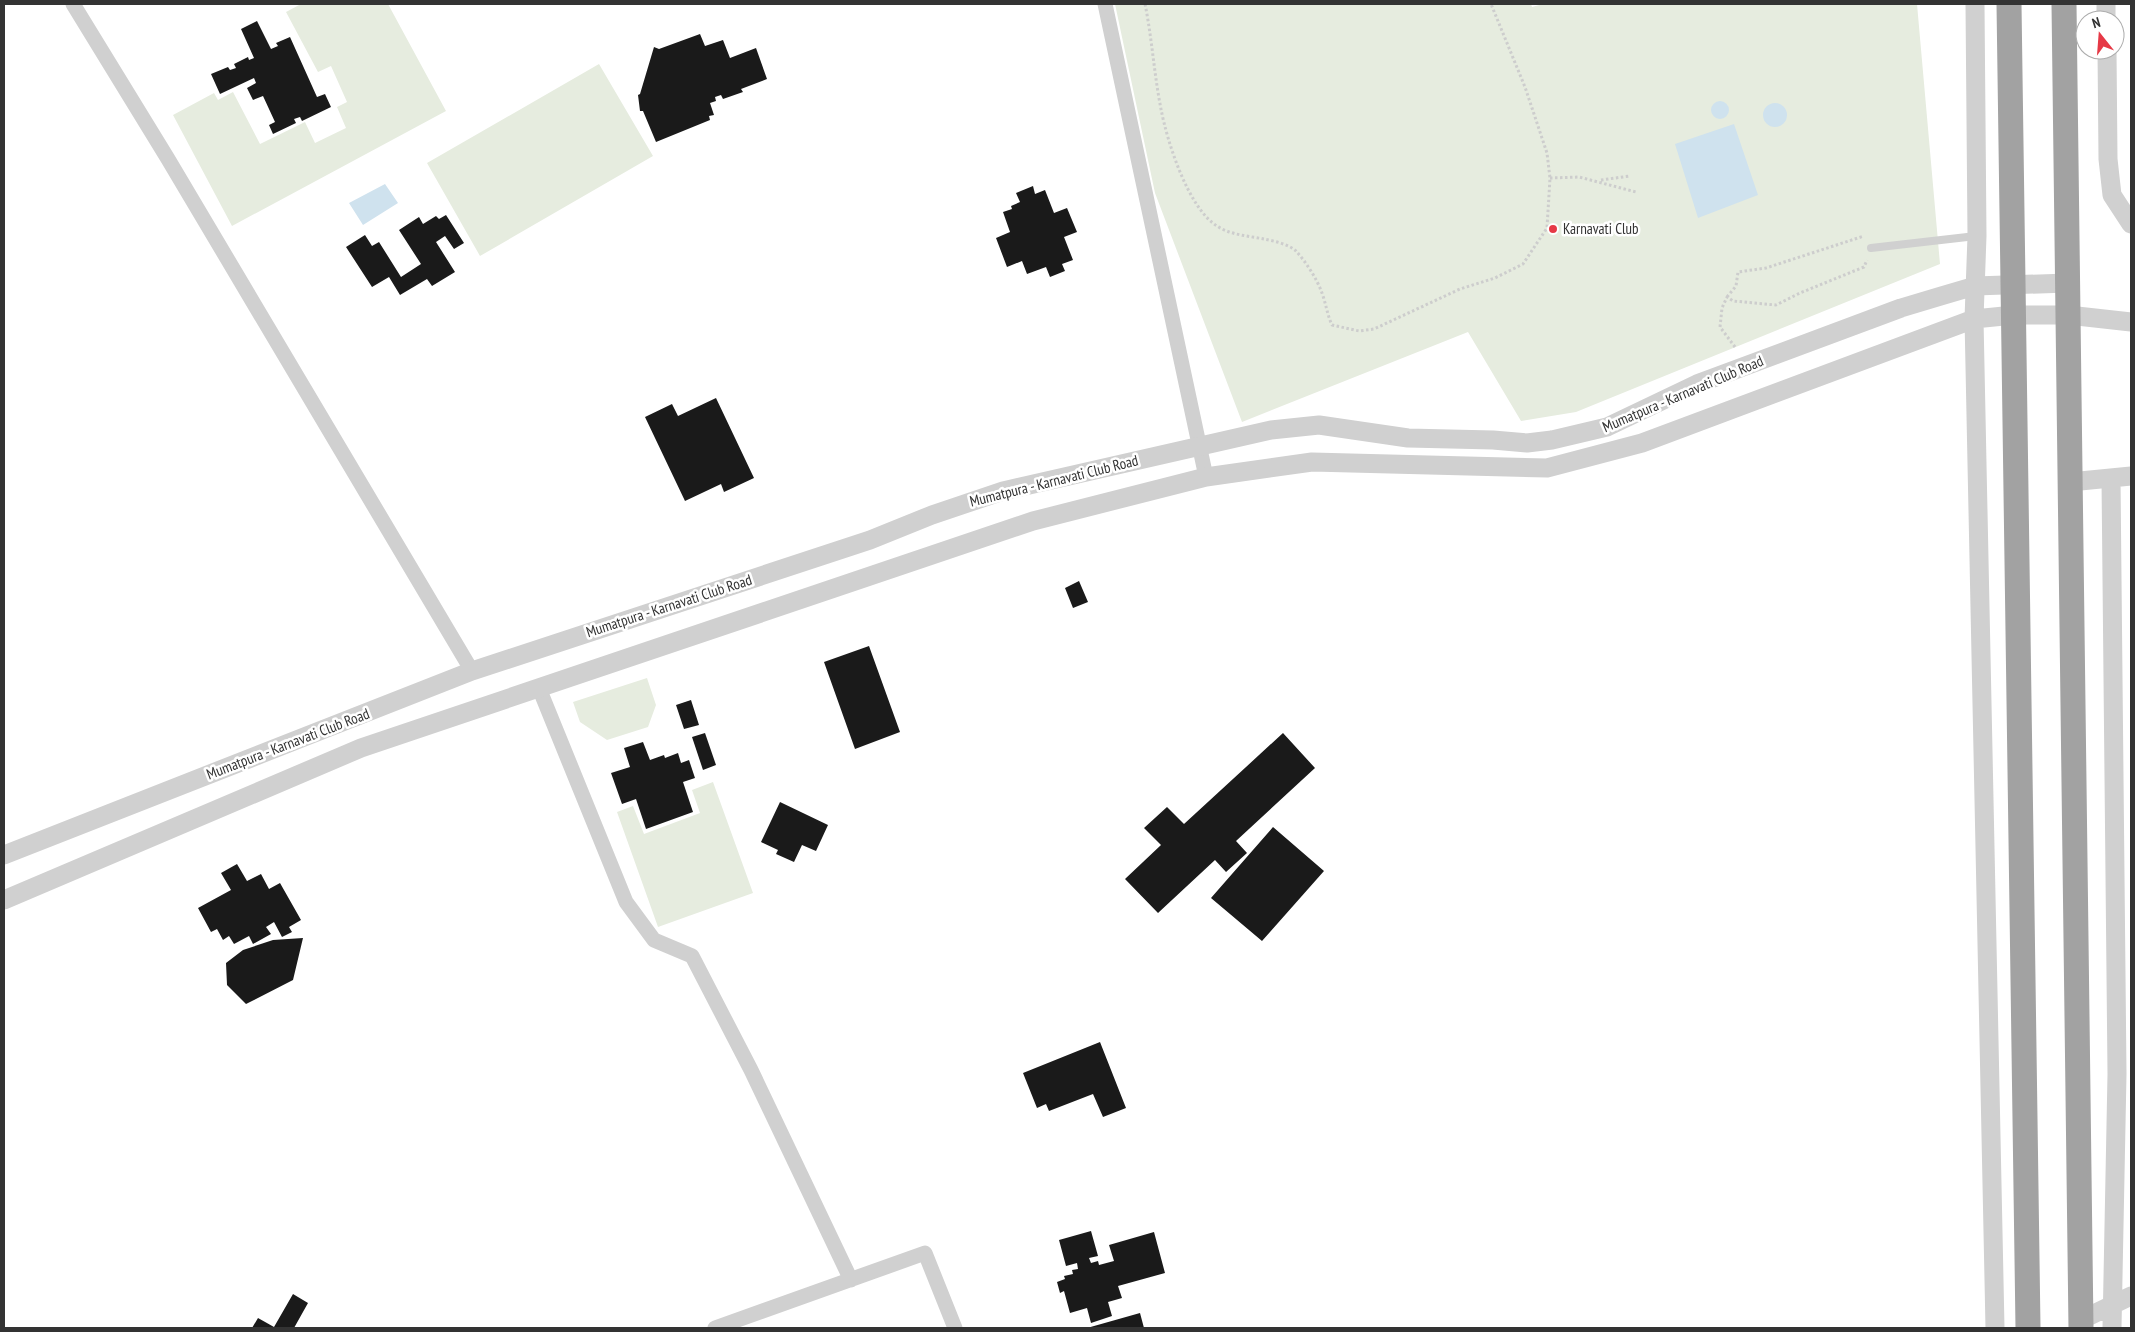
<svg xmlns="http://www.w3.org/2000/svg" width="2135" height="1332" viewBox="0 0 2135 1332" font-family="'PT Sans Narrow',sans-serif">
	<rect width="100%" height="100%" fill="#fff"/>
	<path fill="#e6ecdf" d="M 301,4 L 388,4 L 446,111 L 232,226 L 173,115 L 214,93 L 218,100 L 233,92 L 260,144 L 305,122 L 315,143 L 346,128 L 337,107 L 347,102 L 331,66 L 318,72 L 286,12 Z
		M 1115,4 L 1531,4 L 1532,7 L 1543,4 L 1917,4 L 1940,264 L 1576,412 L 1521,421 L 1468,332 L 1242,422 L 1155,193 Z
		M 599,64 L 653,156 L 480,256 L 427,163 Z
		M 647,678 L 656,705 L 648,727 L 607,740 L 580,722 L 573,702 Z
		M 713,782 L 753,893 L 658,927 L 617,812 L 633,806 L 644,834 L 700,813 L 692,790 Z"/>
	<path fill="#cfe2ee" d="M1711 110a9 9 0 1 1 18 0a9 9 0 1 1-18 0Z
		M1763 115a12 12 0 1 1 24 0a12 12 0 1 1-24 0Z
		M 1734,124 L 1758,195 L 1698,218 L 1675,144 Z
		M 385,184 L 398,203 L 363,225 L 349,203 Z"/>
	<path fill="#1a1a1a" d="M 257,21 L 271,49 L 278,46 L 276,43 L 290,37 L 317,97 L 325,94 L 331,107 L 302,121 L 300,117 L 294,119 L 296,123 L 273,134 L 269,125 L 275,122 L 263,96 L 253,100 L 247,88 L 256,83 L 254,78 L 220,94 L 211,74 L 228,67 L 230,70 L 236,68 L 234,64 L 248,57 L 249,60 L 254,58 L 241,29 Z
		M 700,34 L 705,46 L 723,40 L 730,58 L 756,48 L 767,79 L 741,89 L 743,92 L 723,99 L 721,95 L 715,97 L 716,101 L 710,103 L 714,115 L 709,116 L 710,120 L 656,142 L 643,111 L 640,111 L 638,95 L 640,94 L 654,47 L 659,49 Z
		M 1033,186 L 1035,194 L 1045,190 L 1054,213 L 1067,208 L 1077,232 L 1064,237 L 1073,260 L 1062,264 L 1065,271 L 1050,277 L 1046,267 L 1027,274 L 1022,261 L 1007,267 L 996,238 L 1010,232 L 1003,212 L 1012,209 L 1011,206 L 1020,202 L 1016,193 Z
		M 446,215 L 464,243 L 454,249 L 445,236 L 436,242 L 455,272 L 432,286 L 427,279 L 400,295 L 389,277 L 372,287 L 346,247 L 365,235 L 372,246 L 379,242 L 401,277 L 421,264 L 399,230 L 419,217 L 423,224 L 436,216 L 439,219 Z
		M 716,398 L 754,478 L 724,492 L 721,484 L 685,501 L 645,417 L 672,404 L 678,416 Z
		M 1079,581 L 1088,602 L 1073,608 L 1065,588 Z
		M 869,646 L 900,732 L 855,749 L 824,662 Z
		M 691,700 L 699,725 L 684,729 L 676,705 Z
		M 705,733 L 716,765 L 703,770 L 692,737 Z
		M 1283,733 L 1315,768 L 1236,841 L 1247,853 L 1226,872 L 1215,860 L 1158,913 L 1125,879 L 1161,845 L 1144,828 L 1167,807 L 1184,824 Z
		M 643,742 L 650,760 L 664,755 L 665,758 L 678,753 L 681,763 L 689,760 L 695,778 L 683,782 L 693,812 L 646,829 L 636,799 L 622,804 L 611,773 L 630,767 L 624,748 Z
		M 780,802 L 828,825 L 816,851 L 802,845 L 794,862 L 776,854 L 778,850 L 761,842 Z
		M 1273,827 L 1324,871 L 1262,941 L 1211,898 Z
		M 237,864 L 247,881 L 261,874 L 269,889 L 280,883 L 301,920 L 289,927 L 292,932 L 282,937 L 274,922 L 266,927 L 271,934 L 253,944 L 249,936 L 234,944 L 229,936 L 223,940 L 217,929 L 211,932 L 198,908 L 231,890 L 221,873 Z
		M 303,938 L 293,980 L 246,1004 L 227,985 L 226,963 L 243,950 L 273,940 Z
		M 1100,1042 L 1126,1108 L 1103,1117 L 1093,1094 L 1049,1111 L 1046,1104 L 1037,1108 L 1023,1073 Z
		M 1091,1231 L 1098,1256 L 1089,1258 L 1091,1263 L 1098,1261 L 1099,1265 L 1114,1261 L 1109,1245 L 1154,1232 L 1165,1273 L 1118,1286 L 1122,1298 L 1108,1302 L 1112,1316 L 1091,1323 L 1087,1308 L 1070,1313 L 1064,1291 L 1060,1293 L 1057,1282 L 1065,1279 L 1064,1276 L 1073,1274 L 1072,1270 L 1078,1269 L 1077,1263 L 1066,1266 L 1059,1240 Z
		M 293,1294 L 308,1303 L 294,1328 L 252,1328 L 258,1318 L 274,1327 Z
		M 1140,1313 L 1144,1328 L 1087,1328 Z"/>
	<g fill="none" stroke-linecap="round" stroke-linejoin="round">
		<path stroke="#cdcdcd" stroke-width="3" stroke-dasharray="2.5 2.5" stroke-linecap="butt" d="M 1145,4 C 1152,38 1154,74 1161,109 C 1167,141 1188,208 1217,226 C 1230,235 1249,236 1264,239 C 1274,241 1288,244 1296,251 C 1306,262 1317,279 1322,293 C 1326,304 1327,314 1332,325 L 1359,331 L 1374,329 L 1460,289 L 1495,278 L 1523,264 L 1547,228 L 1550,178 L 1547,153 L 1525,87 L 1491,4
			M 1550,178 L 1579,177 L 1636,192
			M 1601,180 L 1630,176
			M 1727,297 L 1736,286 L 1738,272 L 1766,268 L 1864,236
			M 1735,347 L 1720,327 L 1722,308 L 1727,297 L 1733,301 L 1776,305 L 1800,293 L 1864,267 L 1867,260"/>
		<path stroke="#d0d0d0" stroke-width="8" d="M 1871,248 L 1976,236"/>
		<path stroke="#d0d0d0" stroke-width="15" d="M 73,4 L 168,159 L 472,671
			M 1105,4 L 1206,477
			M 539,688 L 626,902 L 654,940 L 692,956 L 751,1070 L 851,1280
			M 715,1328 L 925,1253 L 955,1328"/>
		<path stroke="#d0d0d0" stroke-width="19" d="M 1975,4 L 1977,236 L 1974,319 L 1995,1328
			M 2106,4 L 2106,20
			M 2107,50 L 2108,159 L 2112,195 L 2131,224
			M 2111,479 L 2117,1074 L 2112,1328
			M 2070,482 L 2131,476
			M 4,855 L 472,671 L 870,540 L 932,515 L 1003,491 L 1271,430 L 1319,425 L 1408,438 L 1493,440 L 1527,443 L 1552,440 L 1607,427 L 1697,384 L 1901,308 L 1941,296 L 1975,286 L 2068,283
			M 4,900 L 361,748 L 1033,521 L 1206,477 L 1312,462 L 1547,468 L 1642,443 L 1974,319 L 2014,315 L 2068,315 L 2131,322
			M 2081,1320 L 2131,1296"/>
		<path stroke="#a2a2a2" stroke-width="25" d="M 2009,4 L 2028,1328
			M 2064,4 L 2081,1328"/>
	</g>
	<circle fill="#e63946" stroke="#fff" stroke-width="2" cx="1553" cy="229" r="5"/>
	<g text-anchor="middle" stroke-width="5" stroke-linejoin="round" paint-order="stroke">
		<g font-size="15" fill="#333" stroke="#fff" text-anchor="start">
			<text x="1563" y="234">Karnavati Club</text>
		</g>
		<g font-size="15" fill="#333" stroke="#fff">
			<text transform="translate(1683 394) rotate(-23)" y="5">Mumatpura - Karnavati Club Road</text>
			<text transform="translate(1054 481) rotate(-14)" y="5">Mumatpura - Karnavati Club Road</text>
			<text transform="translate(669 606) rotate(-18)" y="5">Mumatpura - Karnavati Club Road</text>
			<text transform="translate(288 744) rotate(-21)" y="5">Mumatpura - Karnavati Club Road</text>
		</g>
	</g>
	<rect width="2135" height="1332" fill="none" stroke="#333333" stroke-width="10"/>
	<g transform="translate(2100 35) rotate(343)"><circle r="24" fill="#ffffff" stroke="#adadad"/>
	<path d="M0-4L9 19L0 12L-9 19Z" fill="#e63946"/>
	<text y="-8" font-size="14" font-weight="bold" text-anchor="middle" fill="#333333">N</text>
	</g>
</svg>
